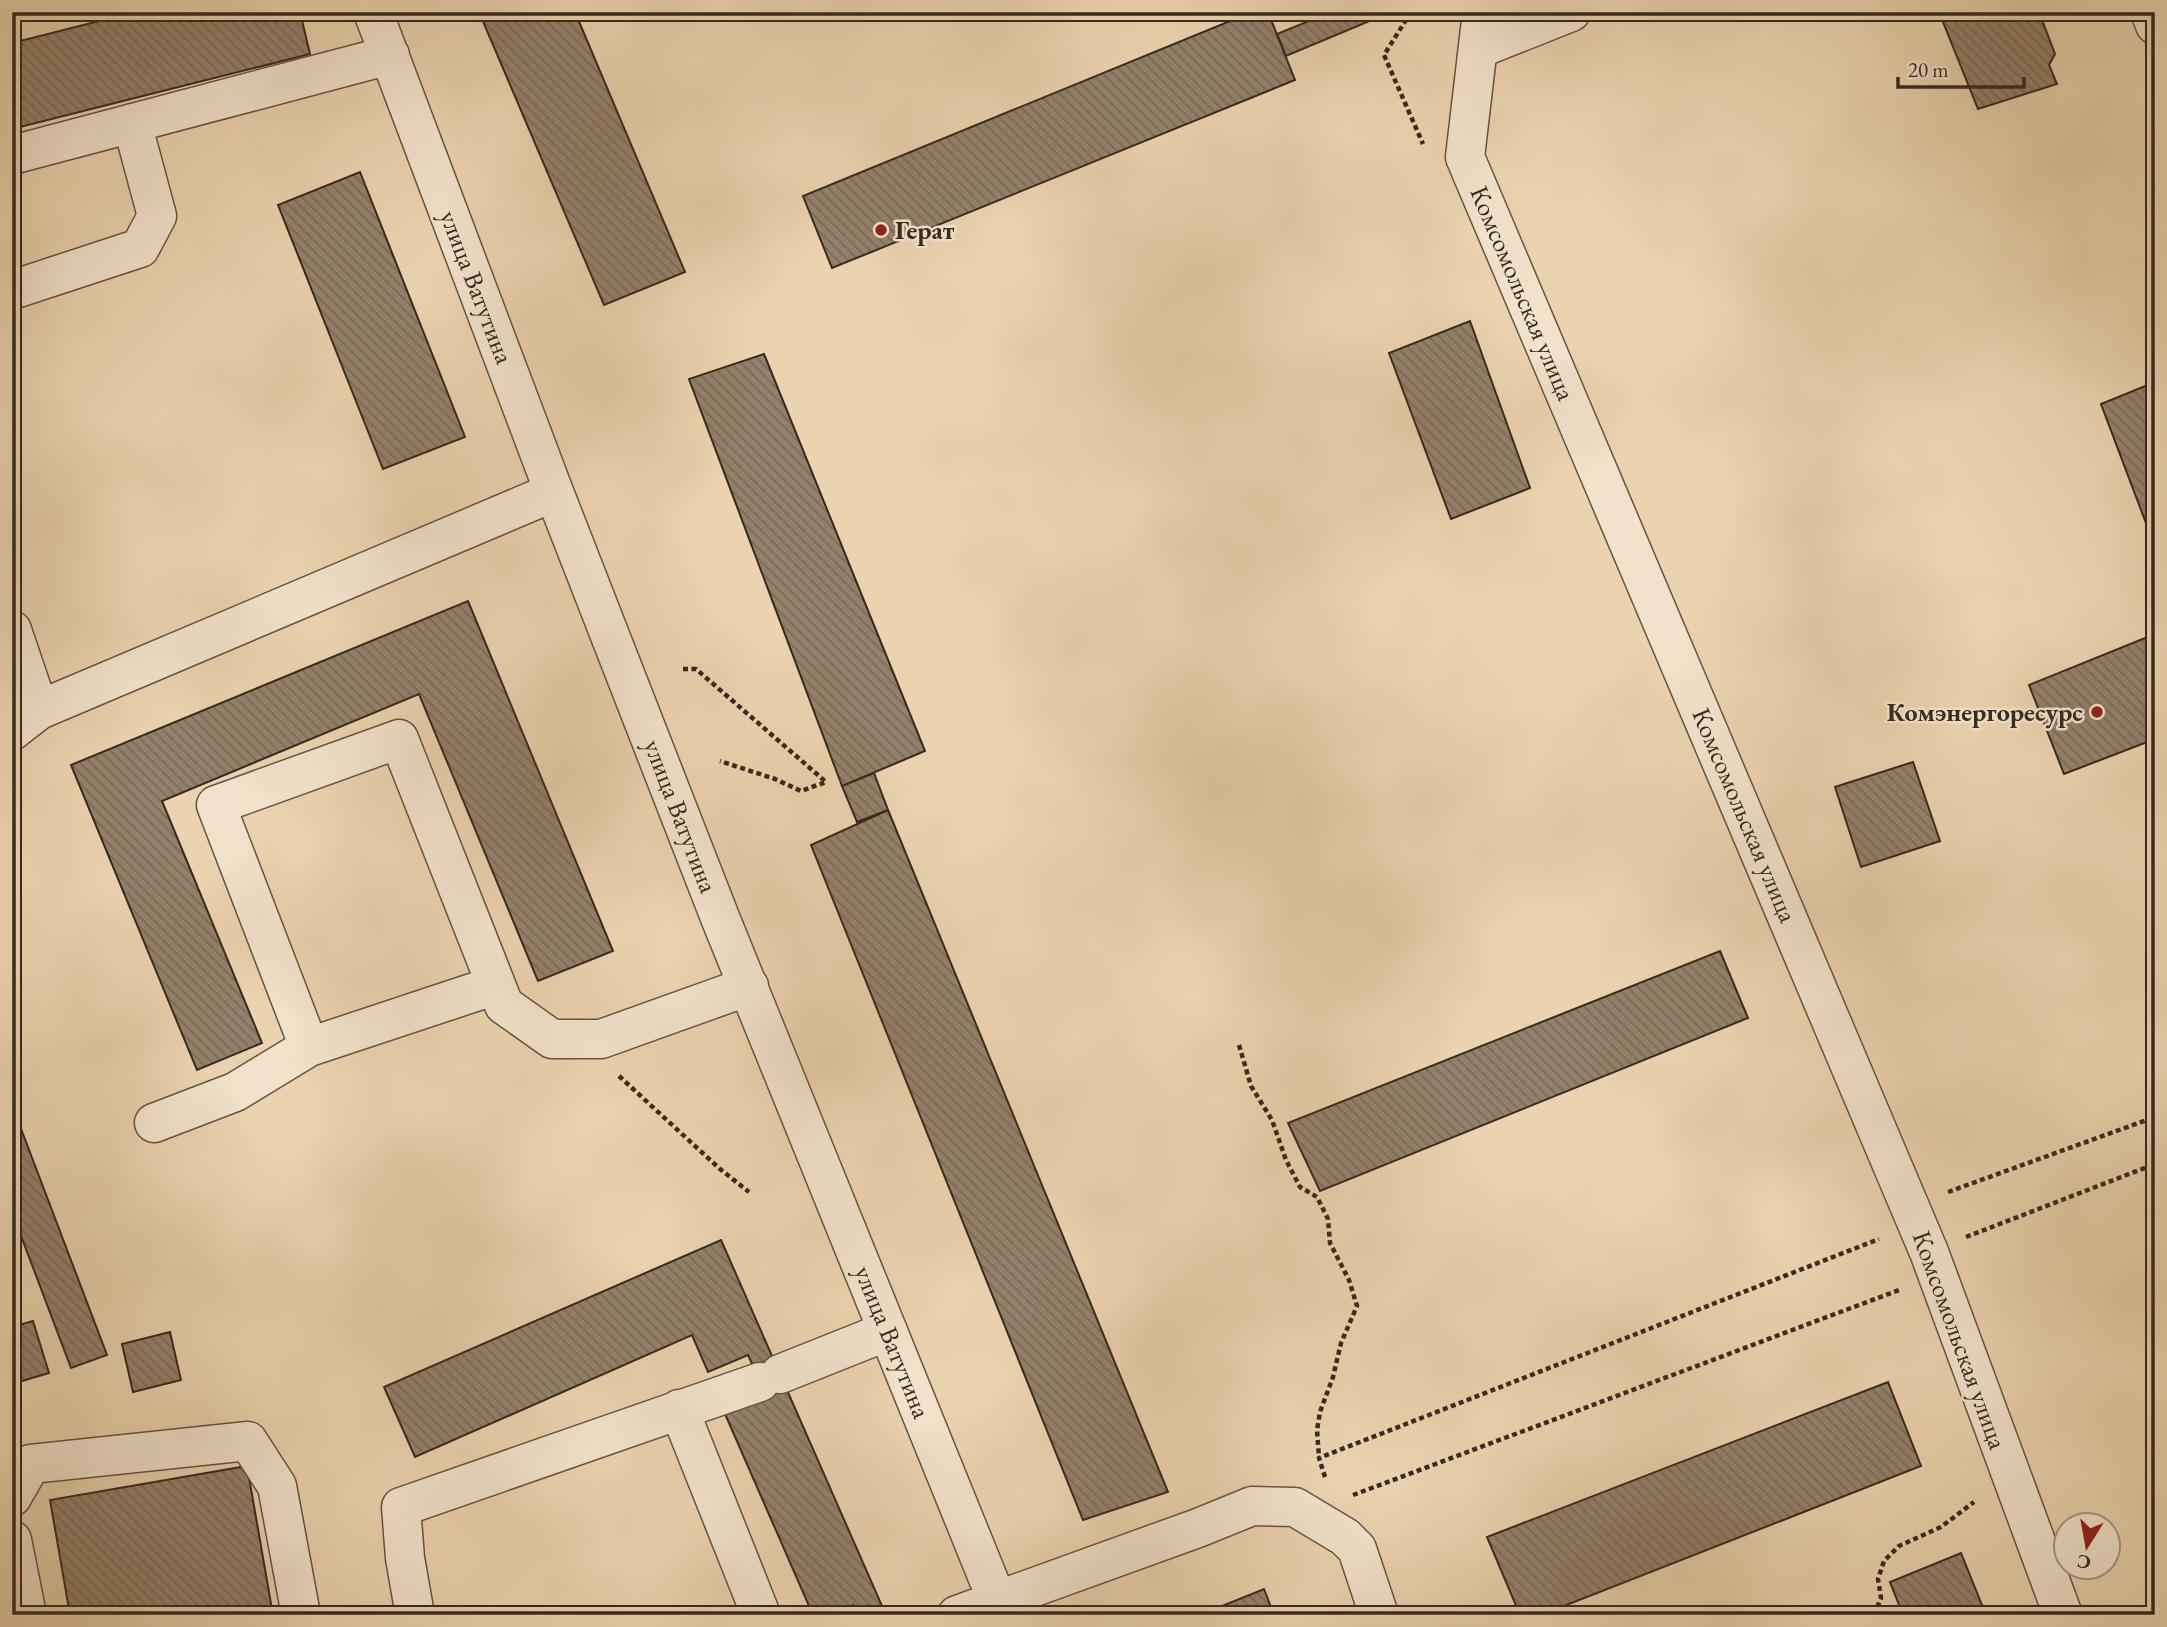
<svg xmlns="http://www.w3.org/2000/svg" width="2167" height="1627" viewBox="0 0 2167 1627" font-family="'EB Garamond',serif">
	<defs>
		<pattern id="building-back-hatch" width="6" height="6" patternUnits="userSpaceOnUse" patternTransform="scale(1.75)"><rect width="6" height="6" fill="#94816b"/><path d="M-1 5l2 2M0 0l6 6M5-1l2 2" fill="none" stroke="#7a6a58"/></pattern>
	</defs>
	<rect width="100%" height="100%" fill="#ebd3af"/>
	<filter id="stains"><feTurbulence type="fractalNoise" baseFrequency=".00286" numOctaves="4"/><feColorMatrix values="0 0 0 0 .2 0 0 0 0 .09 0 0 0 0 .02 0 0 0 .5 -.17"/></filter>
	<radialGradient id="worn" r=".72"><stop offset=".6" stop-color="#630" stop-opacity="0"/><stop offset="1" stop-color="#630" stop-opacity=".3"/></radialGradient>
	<path fill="url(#building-back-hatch)" stroke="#362921" stroke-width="2" d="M 135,12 L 300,12 L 310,54 L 12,129 L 12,43 Z
		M 479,12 L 575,12 L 685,272 L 604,305 Z
		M 1252,12 L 1268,12 L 1295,80 L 832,268 L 803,196 Z
		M 1305,12 L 1391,12 L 1286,56 L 1277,34 L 1309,21 Z
		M 1939,12 L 2039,12 L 2055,54 L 2049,65 L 2057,84 L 1978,109 Z
		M 360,172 L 465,437 L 383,469 L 278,205 Z
		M 1470,321 L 1530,488 L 1451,519 L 1389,353 Z
		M 764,354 L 925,751 L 842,786 L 689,379 Z
		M 2155,382 L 2155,547 L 2101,404 Z
		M 468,601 L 613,951 L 538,981 L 419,694 L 162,801 L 262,1043 L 197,1070 L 71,765 Z
		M 2155,634 L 2155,739 L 2064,774 L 2029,685 Z
		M 1913,762 L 1940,841 L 1861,867 L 1835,787 Z
		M 874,773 L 888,810 L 857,822 L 842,786 Z
		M 888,810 L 1168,1492 L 1083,1520 L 811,845 Z
		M 1720,951 L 1748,1018 L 1320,1191 L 1288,1123 Z
		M 12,1105 L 107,1355 L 71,1368 L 12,1212 Z
		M 721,1240 L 886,1615 L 858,1615 L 853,1605 L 831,1615 L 813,1615 L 725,1414 L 760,1382 L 748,1355 L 708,1372 L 692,1335 L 415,1457 L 384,1387 Z
		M 33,1321 L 49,1373 L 12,1384 L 12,1327 Z
		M 170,1332 L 181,1380 L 133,1392 L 122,1344 Z
		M 1888,1382 L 1921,1466 L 1541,1615 L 1520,1615 L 1487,1537 Z
		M 247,1466 L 273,1615 L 70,1615 L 50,1500 Z
		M 1961,1553 L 1986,1615 L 1903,1615 L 1890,1582 Z
		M 1264,1589 L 1274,1615 L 1200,1615 Z"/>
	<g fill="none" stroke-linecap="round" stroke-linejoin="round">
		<g stroke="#635444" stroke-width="41">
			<path id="minor" d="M 373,12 L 554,492 L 721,920 L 1003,1615
				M 1482,12 L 1465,157 L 1929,1252 L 2063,1615
				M 2150,12 L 2155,25
				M 1478,49 L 1571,12
				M 12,155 L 390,55
				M 12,290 L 140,248 L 157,216 L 132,123
				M 12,630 L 39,710
				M 12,731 L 39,710 L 554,492
				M 309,1047 L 216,805 L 399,739 L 504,1005 L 552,1039 L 601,1039 L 749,986
				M 154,1123 L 235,1092 L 309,1047 L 496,985
				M 780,1374 L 888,1331
				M 679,1409 L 761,1615
				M 12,1497 L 31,1464 L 248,1441 L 277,1486 L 301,1615
				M 12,1540 L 27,1615
				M 415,1615 L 405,1558 L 401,1507 L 760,1382
				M 957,1615 L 1198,1528 L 1252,1506 L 1295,1507 L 1345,1537 L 1357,1549 L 1379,1615"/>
		</g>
		<path stroke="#362921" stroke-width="4.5" stroke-dasharray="5 3.5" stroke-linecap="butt" d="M 1411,12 L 1384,55 L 1423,144
			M 683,669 L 696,669 L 826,782 L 801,791 L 775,779 L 720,761
			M 1239,1045 L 1251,1086 L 1272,1120 L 1286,1160 L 1300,1187 L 1317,1197 L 1328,1219 L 1330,1243 L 1349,1280 L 1357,1306 L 1341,1343 L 1333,1377 L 1320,1412 L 1317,1430 L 1319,1458
			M 619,1076 L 720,1169 L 749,1192
			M 1948,1192 L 2155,1117
			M 1966,1237 L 2155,1164
			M 1325,1477 L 1319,1458 L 1879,1239
			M 1353,1495 L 1899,1290
			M 1874,1615 L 1881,1598 L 1878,1579 L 1884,1561 L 1899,1546 L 1941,1527 L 1974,1502"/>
		<use href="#minor" stroke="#f2e2cb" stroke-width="38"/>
	</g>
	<g fill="#8f2418" stroke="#f2e2cb" stroke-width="2.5">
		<circle cx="881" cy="230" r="7"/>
		<circle cx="2097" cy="712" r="7"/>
	</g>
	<g text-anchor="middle" stroke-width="5" stroke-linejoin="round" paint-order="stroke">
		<g font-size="26" font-weight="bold" fill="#362921" stroke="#f2e2cb" text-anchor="start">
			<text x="895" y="239">Герат</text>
			<text x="2083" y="721" text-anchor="end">Комэнергоресурс</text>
		</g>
		<g font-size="26" fill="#362921" stroke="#f2e2cb">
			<text transform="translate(477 287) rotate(69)" y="9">улица Ватутина</text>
			<text transform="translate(1523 293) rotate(67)" y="9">Комсомольская улица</text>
			<text transform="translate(1745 815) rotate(67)" y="9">Комсомольская улица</text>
			<text transform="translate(681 816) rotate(69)" y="9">улица Ватутина</text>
			<text transform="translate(1960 1340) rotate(70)" y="9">Комсомольская улица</text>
			<text transform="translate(893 1342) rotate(68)" y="9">улица Ватутина</text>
		</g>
	</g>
	<rect width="2167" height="1627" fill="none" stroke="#ebd3af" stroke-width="42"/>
	<rect x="14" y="14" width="2139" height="1599" fill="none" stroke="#362921" stroke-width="3.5"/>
	<rect x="21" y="21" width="2125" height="1585" fill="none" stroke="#362921" stroke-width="2"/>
	<g transform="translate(2087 1546) rotate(191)"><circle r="33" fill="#f2e2cb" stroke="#a79887" stroke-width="2"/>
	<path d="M0-5L12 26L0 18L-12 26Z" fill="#8f2418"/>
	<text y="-10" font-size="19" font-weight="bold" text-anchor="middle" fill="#362921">С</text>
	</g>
	<path d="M1898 77v10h126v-10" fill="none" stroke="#362921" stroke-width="3.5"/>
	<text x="1908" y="77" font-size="21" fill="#362921" stroke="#f2e2cb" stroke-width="5" paint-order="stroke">20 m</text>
	<rect width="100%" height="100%" filter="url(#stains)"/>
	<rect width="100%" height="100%" fill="url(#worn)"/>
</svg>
